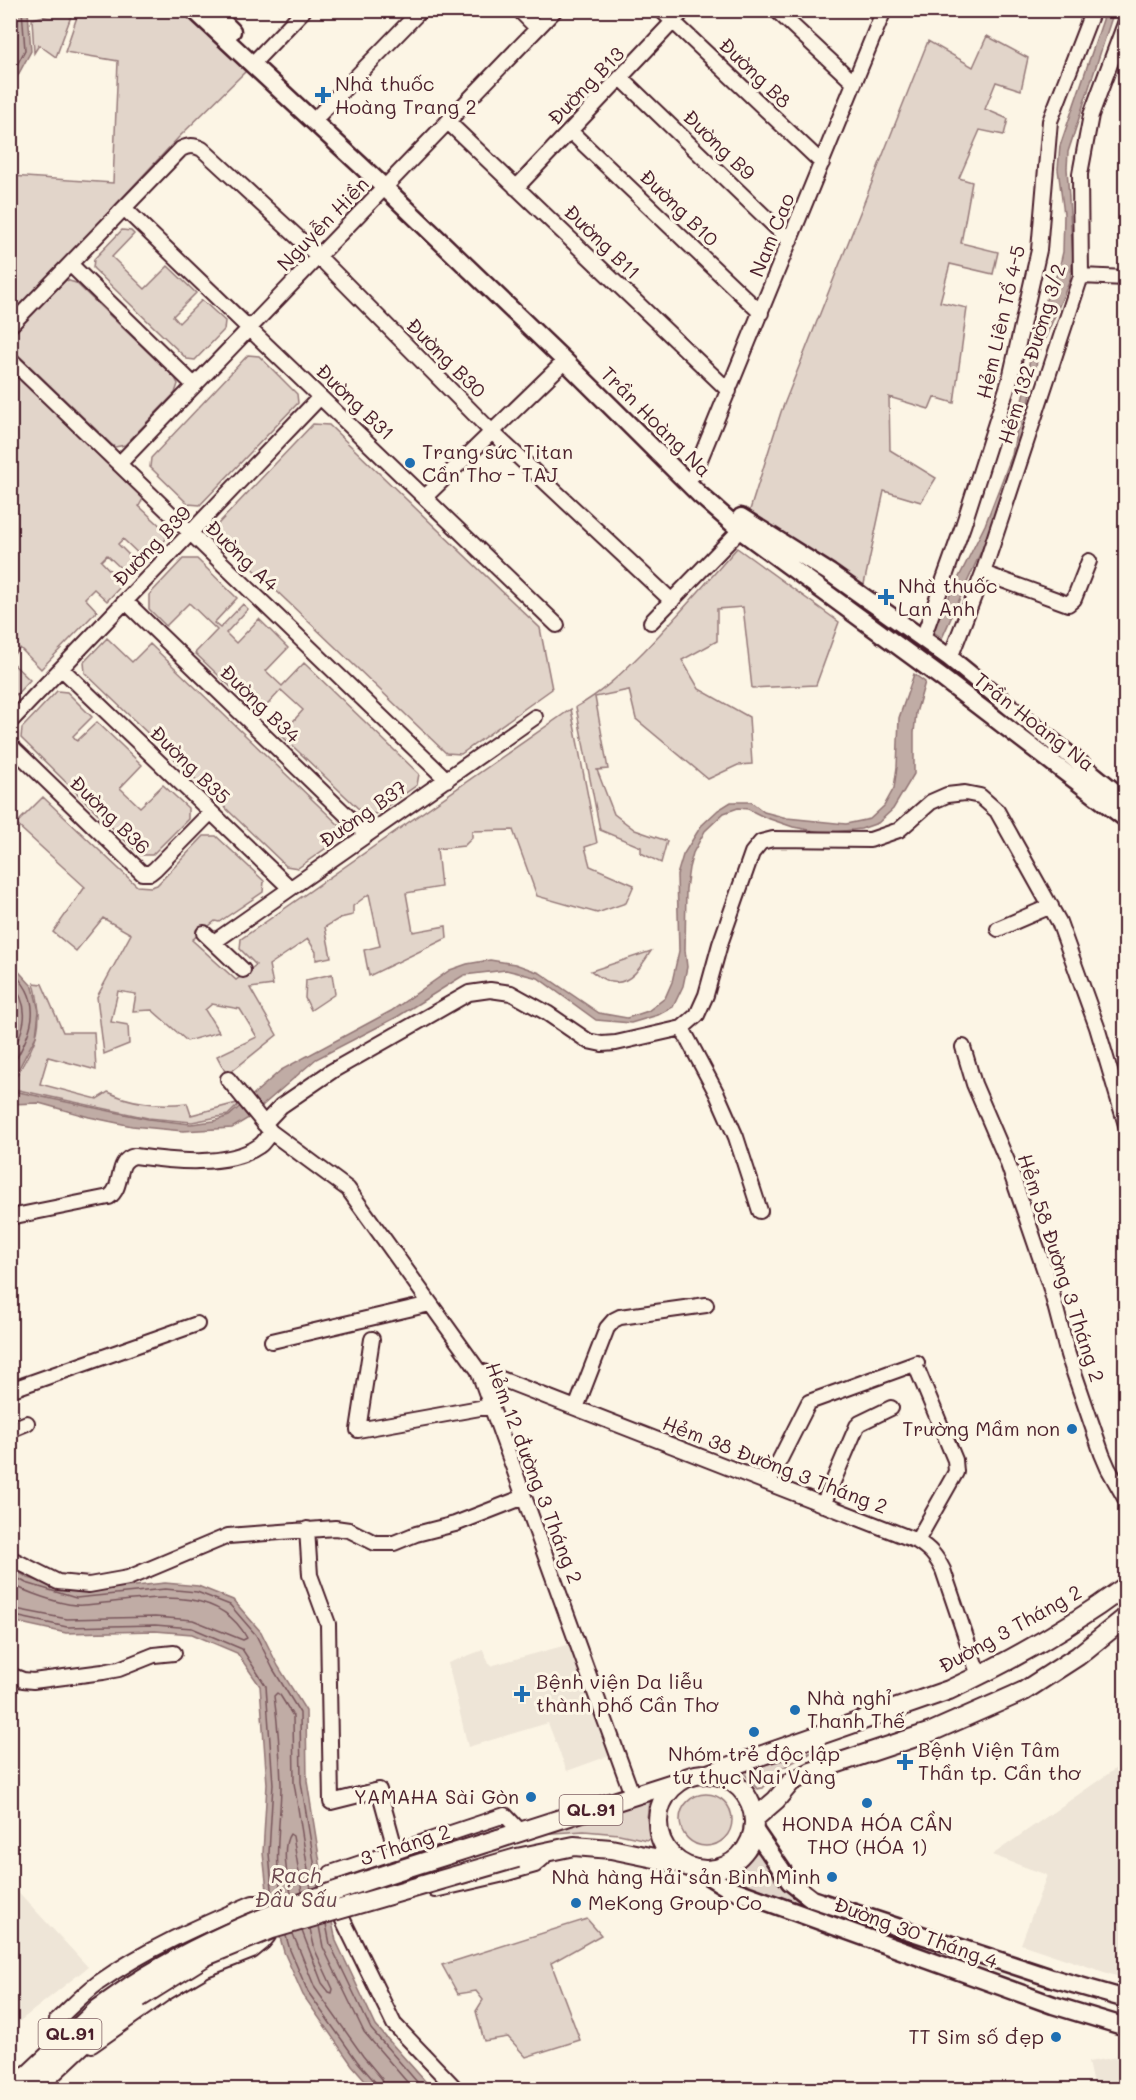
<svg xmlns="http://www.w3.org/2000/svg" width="1136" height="2100" viewBox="0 0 1136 2100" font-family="Mali,sans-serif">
	<rect width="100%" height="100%" fill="#fcf5e5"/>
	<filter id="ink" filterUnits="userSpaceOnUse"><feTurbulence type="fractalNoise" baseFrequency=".0167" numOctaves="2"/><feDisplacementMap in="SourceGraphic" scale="12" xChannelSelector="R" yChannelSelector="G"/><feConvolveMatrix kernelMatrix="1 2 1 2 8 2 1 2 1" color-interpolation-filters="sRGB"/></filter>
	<g filter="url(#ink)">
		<path fill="#eee5d7" d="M 570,1644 L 611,1755 L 567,1771 L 548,1723 L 468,1747 L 448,1663 L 483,1650 L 490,1666 Z
			M 1125,1762 L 1125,1979 L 1021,1944 L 1047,1875 L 992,1855 Z
			M 11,1884 L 88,1967 L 11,2028 Z
			M 1123,2056 L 1125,2056 L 1125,2089 L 1094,2089 L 1088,2062 Z"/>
		<path fill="#e2d5ca" stroke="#967a7a" stroke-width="1.5" d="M 65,11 L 73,11 L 56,57 L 39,45 L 34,53 L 32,19 Z
			M 79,11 L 188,11 L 246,71 L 179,137 L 11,317 L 11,176 L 113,183 L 118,61 L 65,52 Z
			M 987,36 L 1028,58 L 1021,90 L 996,82 L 985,109 L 1008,119 L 1004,135 L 980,130 L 959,178 L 972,182 L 961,243 L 998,252 L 993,274 L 950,264 L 940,302 L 967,308 L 954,403 L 934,397 L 929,409 L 889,397 L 890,450 L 936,478 L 921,502 L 884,491 L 863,589 L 749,513 L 781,412 L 928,41 L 973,67 Z
			M 122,230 L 131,231 L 134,234 L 112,257 L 145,289 L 168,266 L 196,293 L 173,316 L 179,323 L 202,300 L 225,321 L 224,330 L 195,360 L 187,359 L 93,268 L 94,259 Z
			M 66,280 L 76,283 L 175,378 L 178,384 L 175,393 L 125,445 L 115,447 L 111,444 L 11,348 L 11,335 Z
			M 248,355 L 259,356 L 297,394 L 298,403 L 200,505 L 188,504 L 150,467 L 151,458 Z
			M 10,368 L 144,497 L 139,506 L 166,531 L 166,539 L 146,561 L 123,539 L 118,544 L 140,566 L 130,577 L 107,555 L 101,561 L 123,584 L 107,601 L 94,589 L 85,598 L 97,611 L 41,669 L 20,648 L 11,657 Z
			M 313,424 L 329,425 L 540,628 L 552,689 L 461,754 L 446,753 L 219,536 L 218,524 Z
			M 737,548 L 839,622 L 816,685 L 752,688 L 743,607 L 717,609 L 717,641 L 682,660 L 699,689 L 749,717 L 752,764 L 738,765 L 708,779 L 636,719 L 629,690 L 595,697 L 608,769 L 597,770 L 614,814 L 635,830 L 667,841 L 661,863 L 641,853 L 641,847 L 600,830 L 576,707 C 602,693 623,672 644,651 C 676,618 706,583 737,548 Z
			M 183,559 L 197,559 L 237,598 L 214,623 L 220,628 L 243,604 L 248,609 L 226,633 L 236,643 L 259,619 L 288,648 L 266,671 L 282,686 L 304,663 L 419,774 L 417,785 L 376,814 L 362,812 L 281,735 L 303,710 L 281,690 L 259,714 L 195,653 L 217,630 L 189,603 L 166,626 L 149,609 L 149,595 Z
			M 107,638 L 132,662 L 150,644 L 341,827 L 340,838 L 298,868 L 286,866 L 85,673 L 84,662 Z
			M 10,661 L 30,680 L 11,700 L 10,700 Z
			M 57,691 L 67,692 L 92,717 L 73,736 L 77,741 L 97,722 L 142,765 L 120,788 L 140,807 L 163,785 L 188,808 L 188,819 L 152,855 L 140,855 L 21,738 L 22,728 Z
			M 571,709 L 597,843 L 585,847 L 590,866 L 634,885 L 626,903 L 597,913 L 537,896 L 513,830 L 472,831 L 472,838 L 464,846 L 437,849 L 441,887 L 406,893 L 413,932 L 446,926 L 447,938 L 369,976 L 364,950 L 380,946 L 369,894 L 353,906 L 353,915 L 340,918 L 325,927 L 331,957 L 316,960 L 316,952 L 308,939 L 269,965 L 273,985 L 250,988 L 277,1035 L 227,1075 L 217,1056 L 257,1037 L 240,1009 L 212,1004 L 205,1010 L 219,1032 L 187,1041 L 152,1010 L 133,1011 L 136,994 L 118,991 L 111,1022 L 128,1025 L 129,1044 L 104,1054 L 97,997 L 131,934 L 103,918 L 76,951 L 53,932 L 85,887 L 16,824 L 43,797 L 137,886 L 151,887 L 157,885 L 204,836 L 216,836 L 264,881 L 263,892 L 219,922 L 215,921 L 192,940 L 236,980 L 256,965 L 240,949 L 241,939 Z
			M 651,951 C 643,964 630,986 612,982 C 604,981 597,975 591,971 Z
			M 332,974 L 335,994 L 311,1010 L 305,998 L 306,980 Z
			M 34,983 L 42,984 L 63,1032 L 94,1032 L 96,1070 L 48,1057 L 40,1084 L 97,1099 L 108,1092 C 133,1104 160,1106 187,1103 L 191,1115 L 237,1103 L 238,1105 L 228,1115 L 192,1122 L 148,1118 L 14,1089 L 11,1086 C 33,1045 47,1032 34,983 Z
			M 813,1752 L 780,1769 L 763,1788 L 757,1789 L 744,1773 L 746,1770 Z
			M680 1820a26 26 0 1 1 52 0a26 26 0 1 1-52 0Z
			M 645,1800 L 649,1801 L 647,1819 L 651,1837 L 647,1840 L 619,1834 L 584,1831 L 537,1834 Z
			M 757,1852 L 760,1854 L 775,1880 L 801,1904 L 728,1879 L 728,1874 L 746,1864 Z
			M 587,1919 L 601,1935 L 551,1963 L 580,2040 L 526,2057 L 508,2037 L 484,2041 L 476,2011 L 483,2000 L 476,1991 L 458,1994 L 442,1965 Z"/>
		<path fill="#c0aca5" stroke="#917474" stroke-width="1.5" d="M 11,10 L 28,11 L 31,51 L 11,88 Z
			M 1106,11 L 1114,11 L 1068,152 L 1067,168 L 1073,257 L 1070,280 L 1038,355 L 1025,426 L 1001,507 L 942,638 L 932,631 L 985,525 L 1012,455 L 1037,321 L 1059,269 L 1063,252 L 1064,214 L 1058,169 L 1060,146 Z
			M 914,674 L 925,682 L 916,713 L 914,733 L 914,774 L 893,809 L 878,823 L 861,829 L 826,833 L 793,827 L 764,817 L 748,809 L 738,808 L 724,813 L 705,831 L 693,853 L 689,868 L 686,889 L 685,950 L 687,967 L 683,986 L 673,1007 L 658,1015 L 631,1023 L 596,1020 L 538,978 L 506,970 L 464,975 L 397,1017 L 316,1059 L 247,1119 L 232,1128 L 183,1131 L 132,1126 L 89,1117 L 39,1103 L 11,1104 L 10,1088 L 14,1091 L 148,1119 L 191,1124 L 214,1121 L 229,1116 L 281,1070 L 391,1011 L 450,970 L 467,964 L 490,960 L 515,964 L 540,973 L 599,1013 L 627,1018 L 648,1011 L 665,998 L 672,982 L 679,951 L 677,875 L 683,855 L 701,826 L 718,810 L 731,802 L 751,802 L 764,812 L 787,818 L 846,824 L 870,819 L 884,806 L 894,788 L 897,767 L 899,718 Z
			M 11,963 L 33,987 L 39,1011 L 36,1036 L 11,1083 Z
			M 10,1567 L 28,1578 L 77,1592 L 165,1583 L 198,1586 L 233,1600 L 261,1632 L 278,1666 L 306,1711 L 307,1781 L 322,1875 L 336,1941 L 376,2026 L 432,2089 L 373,2089 L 352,2065 L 303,1995 L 284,1952 L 267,1890 L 263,1853 L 267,1784 L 260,1686 L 237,1653 L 192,1634 L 155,1631 L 66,1633 L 11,1621 Z"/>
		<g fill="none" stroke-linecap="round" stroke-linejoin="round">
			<path stroke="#79575c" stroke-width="1.5" d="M 10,78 L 25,50 L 22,10
				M 10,970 C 48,1002 30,1035 10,1070
				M 10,981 C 32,1006 26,1028 10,1055
				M 10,1574 L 26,1583 L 76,1598 L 165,1589 L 197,1592 L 230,1605 L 256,1635 L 273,1669 L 300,1713 L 301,1782 L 318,1886
				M 10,1583 C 25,1592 59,1604 76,1605 C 85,1606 95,1604 104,1603 C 153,1598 219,1585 247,1638 L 243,1640 L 193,1620 L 155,1617 L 67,1619 L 10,1608
				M 10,1615 L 67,1627 L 155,1625 L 192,1628 L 242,1649 L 266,1686 L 273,1784 L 269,1853 L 272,1889 L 276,1902
				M 292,1896 C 287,1881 281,1846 290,1834 L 293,1836 L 302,1892
				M 283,1899 C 272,1861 281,1823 281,1784 C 280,1755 278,1725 274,1696 L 277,1693 L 280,1695 L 293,1716 L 294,1783 L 311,1889
				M 326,1924 L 330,1944 L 371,2029 L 424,2090
				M 319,1926 L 323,1947 L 364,2032 L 414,2090
				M 302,1931 L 322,1983 L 329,1992 L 332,1993 L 333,1989 L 315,1950 L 310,1929
				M 293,1934 L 315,1988 L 363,2056 L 382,2079 L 385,2090
				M 286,1936 L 290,1950 L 308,1992 L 357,2061 L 376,2083 L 378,2090"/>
			<g stroke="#4a1f2b" stroke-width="18">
				<path id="minor" d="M 519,10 L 537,28
					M 661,10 L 822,163
					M 776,10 L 854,83
					M 258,58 L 304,10
					M 621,78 L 790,241
					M 319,115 L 421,10
					M 448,122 L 729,391
					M 570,131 L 761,313
					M 516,188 L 684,10
					M 124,208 L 557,625
					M 70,264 L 194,385
					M 1081,276 L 1126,278
					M 10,326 L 181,149 C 189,145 194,145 202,149 L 319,257 L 492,432 L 672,601
					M 10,359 L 447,780
					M 119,464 L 555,10
					M 694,474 L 884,10
					M 426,496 L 565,361
					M 983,573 L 1068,604 L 1074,599 L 1089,561
					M 126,602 L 367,835
					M 651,622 L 740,530
					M 923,638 L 963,526 L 1010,379 L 1039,250 L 1050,121 L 1093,10
					M 950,658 L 983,573 L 1081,276 L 1080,174 L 1091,115 L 1126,21
					M 62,669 L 290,888
					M 10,722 L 320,397
					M 10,745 L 142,873 L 150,873 L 155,869 L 211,812
					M 998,929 L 1051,906
					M 204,933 L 243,970
					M 214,942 L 535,717
					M 682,1028 L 717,1094 L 736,1137 L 760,1211
					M 963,1047 L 974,1084 L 1007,1161 L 1050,1286 L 1068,1355 L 1102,1454 L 1108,1468 L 1126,1500
					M 228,1079 L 271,1132 L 348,1189 L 478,1370 L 633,1797
					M 264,1124 L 281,1106 L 332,1071 L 469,993 L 490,990 L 511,993 L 547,1013 L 588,1041 L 602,1044 L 616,1043 L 682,1028 L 697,1015 L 706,995 L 720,944 L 752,853 L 761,842 L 773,839 L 870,840 L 899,830 L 931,802 L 947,795 L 965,793 L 980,796 L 997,811 L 1059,922 L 1097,1027 L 1126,1125
					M 10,1217 L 109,1197 C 125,1186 114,1160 135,1156 C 170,1161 228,1168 259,1146 C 264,1143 267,1136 271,1132
					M 372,1339 L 358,1430 L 491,1406
					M 272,1341 L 430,1304
					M 478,1370 L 917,1541 C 930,1549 936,1556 943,1570 L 979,1676
					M 10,1390 L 197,1324
					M 576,1408 L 607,1328 L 614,1320 L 620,1317 L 706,1305
					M 10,1430 L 27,1423
					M 768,1483 L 809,1402 L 917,1363
					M 823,1505 L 857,1426 L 860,1423 L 891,1408
					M 307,1529 L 310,1575 L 328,1624 L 331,1802 L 379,1790 L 396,1852
					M 917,1541 L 956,1472 L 955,1460 L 918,1371
					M 10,1558 L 58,1582 L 89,1585 L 128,1578 L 228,1536 L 335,1528 L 349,1530 L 375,1543 L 394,1543 L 416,1534 L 455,1524 L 524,1497
					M 10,1675 L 23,1680 L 33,1681 L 103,1672 L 119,1669 L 154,1655 L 174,1653
					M 435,1890 L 500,1875 L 535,1865 L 543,1858 L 545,1852
					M 67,2037 L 57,2020 C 70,2008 83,1994 98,1983 C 146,1949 199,1926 253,1903 L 259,1903 L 268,1936 L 263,1942 L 252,1951 L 206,1969 L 167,1992 L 92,2045
					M 457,2090 L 394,2024 L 341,1916 L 328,1879 L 331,1873 L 505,1815 L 521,1832"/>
			</g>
			<g stroke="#4a1f2b" stroke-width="21">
				<path id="major" d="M 194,10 L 385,188 L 565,361 L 700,495 L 740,530 L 942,678 L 1126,819
					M 211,10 L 232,31
					M 741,517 L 830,573 L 950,658 L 1126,801
					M 753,1828 L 790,1882 L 812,1899 L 1052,1978 L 1126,1999
					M 697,1869 L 726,1887 L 1053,2005 L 1126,2027"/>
			</g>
			<g stroke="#4a1f2b" stroke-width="22">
				<path id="highway" d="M 708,1774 L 949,1690 C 1011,1661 1071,1627 1126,1586
					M658 1822a48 48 0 1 1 96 0a48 48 0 1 1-96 0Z
					M 754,1819 L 776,1800 L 791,1782 L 811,1772 L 931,1732 L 1024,1691 L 1078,1656 L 1126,1617
					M 498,1839 L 676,1782
					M 517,1858 L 574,1846 L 611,1849 L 683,1864
					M 12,2090 L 98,2009 L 132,1985
					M 34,2090 L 85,2042 L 139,1998"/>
			</g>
			<use href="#minor" stroke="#fcf5e5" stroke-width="14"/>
			<use href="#major" stroke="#fcf5e5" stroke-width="16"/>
			<use href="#highway" stroke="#fcf5e5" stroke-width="18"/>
			<g stroke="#4a1f2b" stroke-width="22" stroke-linecap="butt">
				<path id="highway-bridge" d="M 132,1985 C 244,1913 373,1879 498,1839
					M 139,1998 L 206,1956 L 272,1929 L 517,1858"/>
			</g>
			<use href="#highway-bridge" stroke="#fcf5e5" stroke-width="18"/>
		</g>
	</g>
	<g fill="#1f6fb2" stroke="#fcf5e5" stroke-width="2">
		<path d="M320 86h6v6h6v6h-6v6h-6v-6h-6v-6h6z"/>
		<circle cx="410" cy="463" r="6"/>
		<path d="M883 588h6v6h6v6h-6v6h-6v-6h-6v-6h6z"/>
		<circle cx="1072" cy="1429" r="6"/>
		<path d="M519 1685h6v6h6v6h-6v6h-6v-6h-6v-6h6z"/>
		<circle cx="795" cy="1710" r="6"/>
		<circle cx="754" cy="1732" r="6"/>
		<path d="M902 1753h6v6h6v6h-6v6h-6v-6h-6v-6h6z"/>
		<circle cx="531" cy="1797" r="6"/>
		<circle cx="867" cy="1803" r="6"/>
		<circle cx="832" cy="1877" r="6"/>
		<circle cx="576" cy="1903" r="6"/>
		<circle cx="1056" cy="2037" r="6"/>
	</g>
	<g text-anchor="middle" stroke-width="6" stroke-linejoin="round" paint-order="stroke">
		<g fill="#fcf5e5" stroke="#7f5f63" stroke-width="1.5">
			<rect x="559.5" y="1795" width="63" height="30" rx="4.5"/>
			<rect x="38.5" y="2019" width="63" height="30" rx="4.5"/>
		</g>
		<g font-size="18" font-weight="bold" fill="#4a1f2b">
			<text x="591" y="1816">QL.91</text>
			<text x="70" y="2040">QL.91</text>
		</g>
		<g font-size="20" fill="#4a1f2b" stroke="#fcf5e5">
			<text transform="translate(755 73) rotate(44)" y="7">Đường B8</text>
			<text transform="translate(586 86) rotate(-46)" y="7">Đường B13</text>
			<text transform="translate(719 145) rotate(44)" y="7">Đường B9</text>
			<text transform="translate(679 208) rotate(44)" y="7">Đường B10</text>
			<text transform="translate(323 224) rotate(-46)" y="7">Nguyễn Hiền</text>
			<text transform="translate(772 235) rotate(-68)" y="7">Nam Cao</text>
			<text transform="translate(602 242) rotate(44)" y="7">Đường B11</text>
			<text transform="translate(1001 322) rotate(-77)" y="7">Hẻm Liên Tổ 4-5</text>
			<text transform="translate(1032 354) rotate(-73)" y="7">Hẻm 132 Đường 3/2</text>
			<text transform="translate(446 358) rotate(45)" y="7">Đường B30</text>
			<text transform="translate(355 402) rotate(44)" y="7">Đường B31</text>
			<text transform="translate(656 422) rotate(45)" y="7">Trần Hoàng Na</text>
			<text transform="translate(152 546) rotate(-46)" y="7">Đường B39</text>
			<text transform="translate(242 556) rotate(44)" y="7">Đường A4</text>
			<text transform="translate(260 704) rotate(44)" y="7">Đường B34</text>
			<text transform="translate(1034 722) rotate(38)" y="7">Trần Hoàng Na</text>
			<text transform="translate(190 765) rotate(44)" y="7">Đường B35</text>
			<text transform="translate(363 814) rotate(-35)" y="7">Đường B37</text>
			<text transform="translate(110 815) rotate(44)" y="7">Đường B36</text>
			<text transform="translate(1061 1268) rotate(72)" y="7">Hẻm 58 Đường 3 Tháng 2</text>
			<text transform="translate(775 1465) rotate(21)" y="7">Hẻm 38 Đường 3 Tháng 2</text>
			<text transform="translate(534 1473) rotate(69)" y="7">Hẻm 12 đường 3 Tháng 2</text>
			<text transform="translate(1010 1629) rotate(-29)" y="7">Đường 3 Tháng 2</text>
			<text transform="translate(405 1845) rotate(-18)" y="7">3 Tháng 2</text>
			<text transform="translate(916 1933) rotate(20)" y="7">Đường 30 Tháng 4</text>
		</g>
		<g font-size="20" fill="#4a1f2b" stroke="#fcf5e5" text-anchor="start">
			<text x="335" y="91">Nhà thuốc<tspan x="335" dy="23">Hoàng Trang 2</tspan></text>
			<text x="422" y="459">Trang sức Titan<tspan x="422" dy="23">Cần Thơ - TAJ</tspan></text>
			<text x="898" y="593">Nhà thuốc<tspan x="898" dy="23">Lan Anh</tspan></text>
			<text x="1060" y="1436" text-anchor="end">Trường Mầm non</text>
			<text x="536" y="1689">Bệnh viện Da liễu<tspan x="536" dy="23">thành phố Cần Thơ</tspan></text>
			<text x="807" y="1705">Nhà nghỉ<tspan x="807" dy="23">Thanh Thế</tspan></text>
			<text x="918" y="1757">Bệnh Viện Tâm<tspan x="918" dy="23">Thần tp. Cần thơ</tspan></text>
			<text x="754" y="1761" text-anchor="middle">Nhóm trẻ độc lập<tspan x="754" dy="23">tư thục Nai Vàng</tspan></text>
			<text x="519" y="1804" text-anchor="end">YAMAHA Sài Gòn</text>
			<text x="867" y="1831" text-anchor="middle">HONDA HÓA CẦN<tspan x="867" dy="23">THƠ (HÓA 1)</tspan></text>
			<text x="820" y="1884" text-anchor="end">Nhà hàng Hải sản Bình Minh</text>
			<text x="588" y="1910">MeKong Group Co</text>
			<text x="1044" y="2044" text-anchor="end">TT Sim số đẹp</text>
		</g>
		<g font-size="21" font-style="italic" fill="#6d4950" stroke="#fcf5e5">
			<text x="296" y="1883">Rạch<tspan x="296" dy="24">Đầu Sấu</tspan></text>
		</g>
	</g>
	<rect width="1136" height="2100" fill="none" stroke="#fcf5e5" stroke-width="36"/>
	<rect x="18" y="18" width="1100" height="2064" fill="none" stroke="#4a1f2b" stroke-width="2" filter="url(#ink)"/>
</svg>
